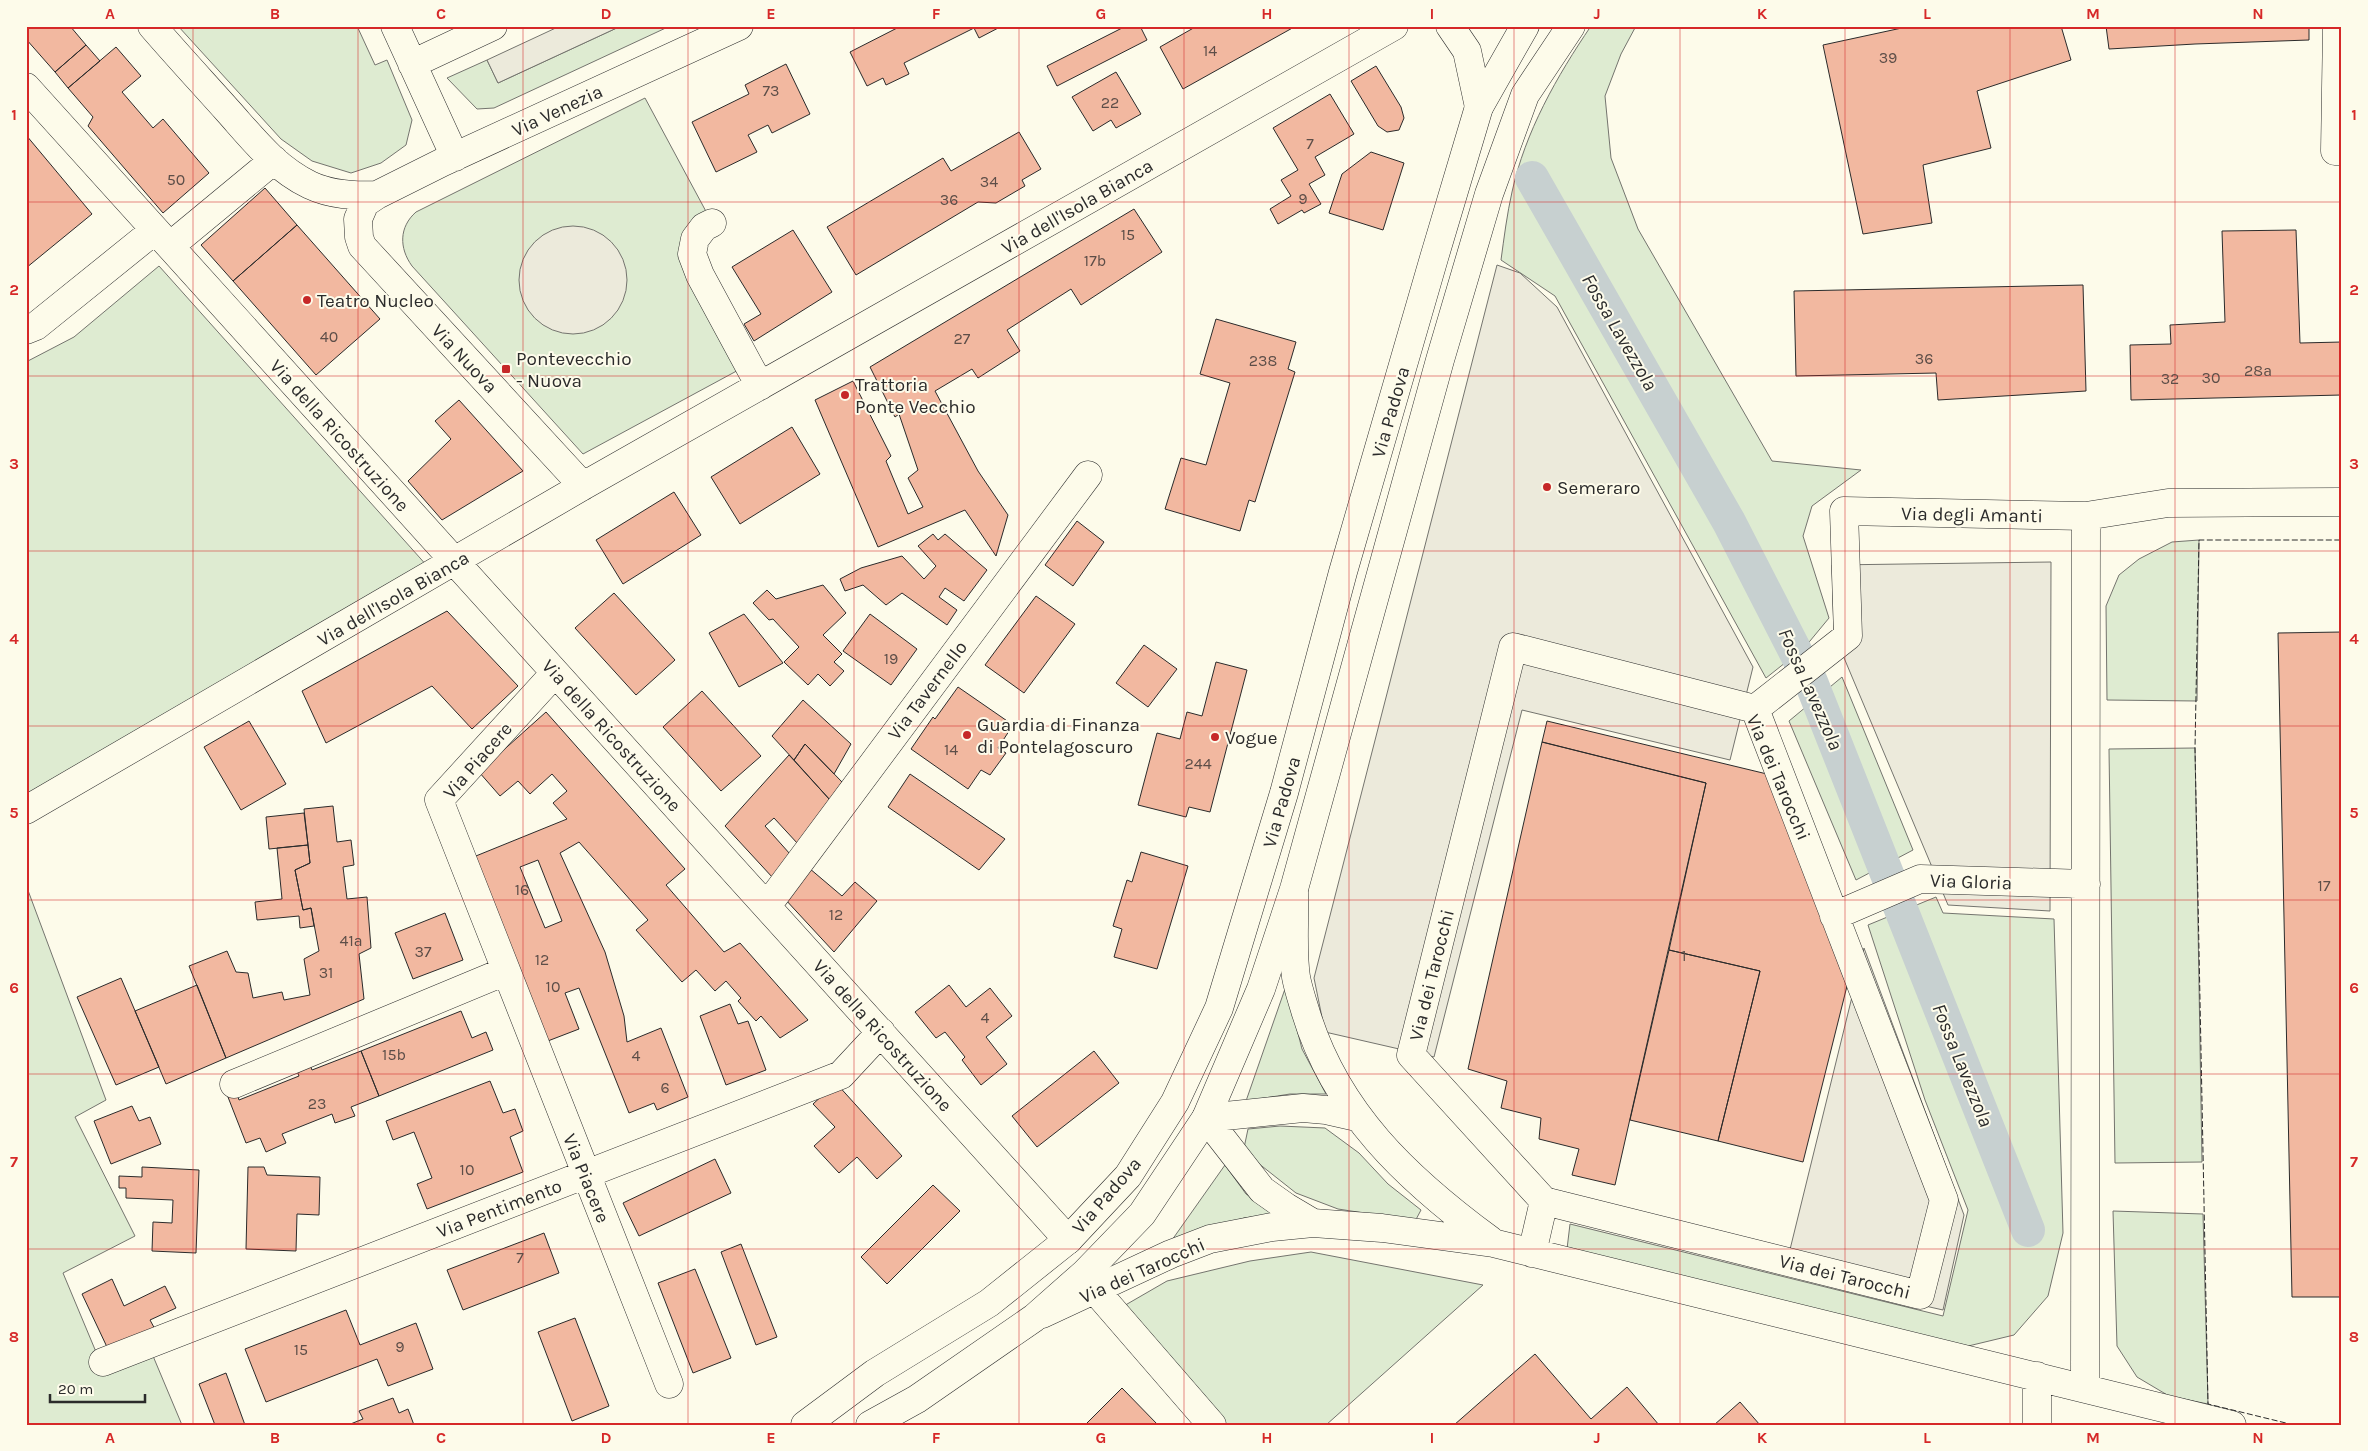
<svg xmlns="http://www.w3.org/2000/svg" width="2368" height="1451" viewBox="0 0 2368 1451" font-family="Karla,sans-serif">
	<rect width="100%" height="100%" fill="#fdfbea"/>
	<path fill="#deebd1" stroke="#74746e" d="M 178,26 L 357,26 L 375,65 L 387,60 L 412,120 L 406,145 L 381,163 L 351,173 L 312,161 L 281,139 Z
		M 621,26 L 670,26 L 494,108 L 477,109 L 447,78 L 487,60 L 498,83 Z
		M 1591,26 L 1636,26 L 1621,54 L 1605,96 L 1611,158 L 1638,229 L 1772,461 L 1861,470 L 1812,506 L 1803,536 L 1829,618 L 1805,647 L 1766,678 L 1555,296 L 1501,260 C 1504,238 1507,214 1512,192 C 1525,132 1557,76 1591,26 Z
		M 645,98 L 709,217 L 690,231 L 744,367 L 583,454 L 412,266 C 399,248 399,227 416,212 Z
		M 159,266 L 437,577 L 26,805 L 26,362 L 74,337 Z
		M 2199,540 L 2197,701 L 2107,700 L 2106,606 L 2119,575 L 2139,559 L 2172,542 Z
		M 1842,677 L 1913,850 L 1856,880 L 1789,721 Z
		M 2195,748 L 2202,1162 L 2115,1163 L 2109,749 Z
		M 26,885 L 106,1100 L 75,1117 L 135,1236 L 63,1273 L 104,1371 L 153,1356 L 182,1425 L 26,1425 Z
		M 1936,897 L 1943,913 L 2054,919 L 2063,1233 L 2048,1296 L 2014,1335 L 1960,1348 L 1567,1249 L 1570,1224 L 1943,1316 L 1968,1210 L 1925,1100 L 1868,925 Z
		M 1286,986 L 1302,1049 L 1326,1094 L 1290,1094 L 1246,1101 Z
		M 1280,1126 L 1325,1128 L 1359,1153 L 1388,1184 L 1421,1210 L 1412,1227 L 1364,1213 L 1338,1209 L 1296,1193 L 1258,1163 L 1244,1148 L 1248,1129 Z
		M 1225,1165 L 1246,1194 L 1277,1214 L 1244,1218 L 1172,1240 Z
		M 2113,1211 L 2203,1214 L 2208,1404 L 2169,1396 L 2137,1377 L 2117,1346 Z
		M 1311,1252 L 1483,1285 L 1326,1425 L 1224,1425 L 1122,1307 L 1167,1281 L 1250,1261 Z"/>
	<path fill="#eceadb" stroke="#74746e" d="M 560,26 L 621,26 L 498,83 L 487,60 Z
		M519 280a54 54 0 1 1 108 0a54 54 0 1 1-108 0Z
		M 1497,265 L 1520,273 L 1557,307 L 1753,667 L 1730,760 L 1522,710 L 1434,1057 L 1325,1032 L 1314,978 Z
		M 2051,562 L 2050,911 L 1948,905 L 1834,634 L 1832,565 Z
		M 1864,948 L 1964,1215 L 1943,1310 L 1784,1274 Z"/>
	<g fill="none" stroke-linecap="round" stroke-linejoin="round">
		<path stroke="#c7d0d0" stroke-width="34" d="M 1532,178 L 1729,522 L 1811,682 L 2028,1230"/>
	</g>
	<path fill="#f2b8a0" stroke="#2b2b2b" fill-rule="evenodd" d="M 26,26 L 70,26 L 86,45 L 55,72 L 26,39 Z
		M 901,26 L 1002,26 L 979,38 L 974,28 L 904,63 L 909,74 L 886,85 L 883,78 L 867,86 L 850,52 Z
		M 1126,26 L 1140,26 L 1147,40 L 1057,86 L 1047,66 Z
		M 1197,26 L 1296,26 L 1183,89 L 1160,47 Z
		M 1911,26 L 2061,26 L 2071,60 L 1977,91 L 1991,148 L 1923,165 L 1932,223 L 1863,234 L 1823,45 Z
		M 2106,26 L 2309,26 L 2309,40 L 2195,44 L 2109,49 Z
		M 86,45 L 100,61 L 68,88 L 55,72 Z
		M 116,47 L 141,76 L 122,92 L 153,128 L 163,119 L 209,173 L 163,213 L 88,126 L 93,117 L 68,88 Z
		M 786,64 L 810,114 L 772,133 L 768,125 L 748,135 L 757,152 L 716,172 L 692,122 L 749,94 L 745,85 Z
		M 1376,66 L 1401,107 L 1404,118 L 1399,130 L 1387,132 L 1378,126 L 1351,81 Z
		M 1116,72 L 1141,114 L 1116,128 L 1111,120 L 1093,131 L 1072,97 Z
		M 1330,94 L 1354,134 L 1315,157 L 1325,175 L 1309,184 L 1321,204 L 1304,213 L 1302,210 L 1278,224 L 1270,209 L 1291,196 L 1281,180 L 1298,170 L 1273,128 Z
		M 1019,132 L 1041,169 L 1022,180 L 1025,186 L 996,203 L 978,202 L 856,275 L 827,227 L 943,158 L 951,171 Z
		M 26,135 L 92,214 L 26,268 Z
		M 1371,152 L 1404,163 L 1383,230 L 1329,213 L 1342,174 Z
		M 265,188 L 297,225 L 233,281 L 201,245 Z
		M 1134,209 L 1162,252 L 1081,305 L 1071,289 L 1007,330 L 1020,351 L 978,378 L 972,369 L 935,391 L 978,471 L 1008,515 L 996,556 L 965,510 L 878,547 L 815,400 L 853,381 L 891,456 L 886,461 L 908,514 L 923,507 L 908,478 L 918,470 L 899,414 L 895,417 L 870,367 Z
		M 2340,224 L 2342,224 L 2342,395 L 2131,400 L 2130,345 L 2171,344 L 2170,325 L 2225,322 L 2222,231 L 2296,230 L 2300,343 L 2342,342 Z
		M 297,225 L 380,319 L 316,375 L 233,281 Z
		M 793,230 L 832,292 L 754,341 L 744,324 L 761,314 L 732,267 Z
		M 2083,285 L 2086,391 L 1938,400 L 1936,373 L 1796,376 L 1794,291 Z
		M 1216,319 L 1296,342 L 1288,369 L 1295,372 L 1255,502 L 1249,500 L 1240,531 L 1165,509 L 1181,458 L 1206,465 L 1230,383 L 1200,374 Z
		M 459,400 L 523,471 L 442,520 L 408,481 L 451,439 L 435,421 Z
		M 792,427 L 820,474 L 740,524 L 711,477 Z
		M 674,492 L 701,535 L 623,584 L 596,540 Z
		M 1077,521 L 1104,542 L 1073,586 L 1045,565 Z
		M 933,534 L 938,540 L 945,534 L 987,570 L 964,601 L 945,588 L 939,597 L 957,610 L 947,625 L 902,593 L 886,605 L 863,585 L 845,591 L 840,579 L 861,568 L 902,556 L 924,579 L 936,566 L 918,546 Z
		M 823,585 L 846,613 L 823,635 L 842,654 L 834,662 L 844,671 L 830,686 L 818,674 L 808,685 L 784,662 L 799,647 L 773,619 L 769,620 L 753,603 L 767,590 L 776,599 Z
		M 614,593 L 675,660 L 636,695 L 575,628 Z
		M 1036,596 L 1075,624 L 1024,693 L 985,665 Z
		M 447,611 L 518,686 L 472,729 L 432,686 L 326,743 L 302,691 Z
		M 744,614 L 783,663 L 739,687 L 709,633 Z
		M 870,614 L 917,649 L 891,685 L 843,651 Z
		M 2342,632 L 2342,1297 L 2292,1297 L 2278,633 Z
		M 1144,645 L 1177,669 L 1148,707 L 1116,683 Z
		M 1216,662 L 1247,670 L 1210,812 L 1189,807 L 1186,817 L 1138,805 L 1157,733 L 1180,739 L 1187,712 L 1202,716 Z
		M 958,687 L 1013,725 L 998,748 L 1006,753 L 990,775 L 981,770 L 968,789 L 911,749 L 933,717 L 935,719 Z
		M 702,691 L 761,756 L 721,791 L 663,727 Z
		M 803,700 L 851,744 L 834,774 L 805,744 L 794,760 L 772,736 Z
		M 546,712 L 685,869 L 666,885 L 724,952 L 740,943 L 808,1020 L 780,1038 L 761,1016 L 756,1021 L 738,1001 L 741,998 L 726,981 L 715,991 L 696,970 L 682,982 L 636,930 L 648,920 L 579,842 L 560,853 L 605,952 L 624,1016 L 627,1042 L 661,1028 L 688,1097 L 657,1110 L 654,1103 L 629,1113 L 579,988 L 565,993 L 579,1029 L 540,1044 L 466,860 L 567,819 L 553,803 L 567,791 L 552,774 L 530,794 L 518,781 L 500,796 L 479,772 ZM 538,860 L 562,921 L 545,928 L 520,867 Z
		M 249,721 L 286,784 L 241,810 L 204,747 Z
		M 1547,721 L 1767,774 L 1847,986 L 1803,1162 L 1718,1141 L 1760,971 L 1669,950 L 1706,783 L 1542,742 Z
		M 1542,742 L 1706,783 L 1615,1185 L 1572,1175 L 1579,1149 L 1539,1139 L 1541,1118 L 1501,1108 L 1507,1081 L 1468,1069 Z
		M 805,744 L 842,782 L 830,800 L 794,760 Z
		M 789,755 L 830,800 L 798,844 L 774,818 L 765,826 L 790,854 L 773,878 L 725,826 Z
		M 910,774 L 1005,839 L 979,870 L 888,807 Z
		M 333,806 L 337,842 L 351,840 L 354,865 L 343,867 L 347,899 L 367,897 L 371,948 L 359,954 L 364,999 L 226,1058 L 189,966 L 227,951 L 236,972 L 248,973 L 253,998 L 282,992 L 284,1000 L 310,995 L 304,959 L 319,951 L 311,908 L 303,910 L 295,870 L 310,863 L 304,809 Z
		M 304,813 L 308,845 L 269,849 L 266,817 Z
		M 308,845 L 310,863 L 295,870 L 303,910 L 311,908 L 314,926 L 300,928 L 299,916 L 257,920 L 255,902 L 282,899 L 277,848 Z
		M 1141,852 L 1188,866 L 1157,969 L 1114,957 L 1122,929 L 1113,926 L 1127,880 L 1132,882 Z
		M 809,868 L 842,896 L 855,882 L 877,901 L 834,952 L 784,898 Z
		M 445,913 L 463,960 L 413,979 L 395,933 Z
		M 1669,950 L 1760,971 L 1718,1141 L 1630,1120 Z
		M 121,978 L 159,1067 L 116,1085 L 77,997 Z
		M 197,985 L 226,1058 L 166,1084 L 135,1011 Z
		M 949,985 L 966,1007 L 990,988 L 1012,1016 L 986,1037 L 1007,1064 L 981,1085 L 962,1060 L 965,1057 L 945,1032 L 936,1038 L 915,1012 Z
		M 730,1004 L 738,1024 L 748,1021 L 766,1070 L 726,1085 L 700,1016 Z
		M 461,1011 L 472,1038 L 486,1032 L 493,1050 L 379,1096 L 361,1051 Z
		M 361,1051 L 379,1096 L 351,1107 L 355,1116 L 335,1123 L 332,1114 L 282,1134 L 286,1143 L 266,1152 L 260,1138 L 246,1143 L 226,1092 L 235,1088 L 239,1100 L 299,1076 L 293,1061 L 306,1055 L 312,1070 Z
		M 1094,1051 L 1119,1083 L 1037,1147 L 1012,1116 Z
		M 490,1081 L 503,1113 L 515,1109 L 523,1131 L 510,1137 L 523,1172 L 427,1209 L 417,1184 L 432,1178 L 414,1132 L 393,1140 L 386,1121 Z
		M 836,1083 L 902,1156 L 877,1179 L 857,1157 L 839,1173 L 814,1146 L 835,1127 L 813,1104 Z
		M 132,1106 L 139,1121 L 150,1117 L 161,1144 L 111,1164 L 94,1121 Z
		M 715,1159 L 731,1193 L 639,1236 L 623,1203 Z
		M 142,1167 L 199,1170 L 196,1253 L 152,1251 L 153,1222 L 172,1223 L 173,1200 L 126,1198 L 126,1188 L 119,1188 L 119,1176 L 142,1177 Z
		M 248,1167 L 264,1167 L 267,1175 L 320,1177 L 319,1215 L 297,1214 L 296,1251 L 246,1249 Z
		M 933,1185 L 960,1211 L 887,1284 L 861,1257 Z
		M 544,1233 L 559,1273 L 463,1310 L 447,1270 Z
		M 741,1244 L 777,1337 L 756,1345 L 721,1252 Z
		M 695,1269 L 731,1358 L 693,1373 L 658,1283 Z
		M 112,1279 L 124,1306 L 165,1286 L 176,1308 L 150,1320 L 156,1331 L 107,1347 L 82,1294 Z
		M 346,1310 L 360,1345 L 416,1323 L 433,1369 L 388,1386 L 377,1359 L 266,1402 L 245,1349 Z
		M 575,1318 L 609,1406 L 572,1421 L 538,1332 Z
		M 1535,1354 L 1591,1419 L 1627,1387 L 1659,1425 L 1454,1425 Z
		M 226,1373 L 245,1425 L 215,1425 L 199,1384 Z
		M 1122,1388 L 1158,1425 L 1085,1425 Z
		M 393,1398 L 399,1413 L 408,1409 L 414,1425 L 348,1425 L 363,1419 L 359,1411 Z
		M 1740,1402 L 1760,1425 L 1714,1425 Z"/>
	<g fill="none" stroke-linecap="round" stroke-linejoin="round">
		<g stroke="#2b2b2b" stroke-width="29">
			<path id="street" d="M 152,26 C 177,55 203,83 228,111 C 253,139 275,168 310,185 C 331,195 354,196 377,195
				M 395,26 L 455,157
				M 2337,26 L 2335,151 L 2342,151
				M 412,64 L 493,26
				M 26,87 L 1068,1240
				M 712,223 L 704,227 L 695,239 L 692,254 L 700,275 L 760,386
				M 170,246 L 274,160
				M 26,330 L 36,326 L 155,230
				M 583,486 L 362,246 L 359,237 L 358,219 L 365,203 L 377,195 L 443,162 L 739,26
				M 1513,647 L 1755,709 L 1944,1200 L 1920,1295 L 1544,1201 L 1411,1055 Z
				M 555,673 L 439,800 L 669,1384
				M 1755,709 L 1848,636 L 1844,511 L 2086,516 L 2168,503 L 2342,502
				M 26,810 L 583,486 L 1394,26
				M 1294,893 C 1295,921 1292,950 1296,977 C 1298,988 1302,1000 1305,1010 C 1335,1112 1407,1179 1490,1240
				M 767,906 L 1088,475
				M 1834,916 L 1920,879 L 2086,884
				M 234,1084 L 506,971
				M 1313,1223 L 1286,1207 L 1262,1190 L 1206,1118 L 1303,1108 L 1326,1110 L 1357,1117
				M 1532,1253 L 1544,1201
				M 1095,1290 L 1212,1425
				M 1042,1314 L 1171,1254 L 1210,1239 L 1272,1227 L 1313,1223 L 1382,1228 L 1493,1243 L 2232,1425
				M 103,1362 L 841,1075 L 881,1032
				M 2085,1388 L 2086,516
				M 2037,1425 L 2037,1376"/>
		</g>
		<g stroke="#2b2b2b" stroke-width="29">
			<path id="secondary" d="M 1450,26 L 1467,51 L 1479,107"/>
		</g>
		<g stroke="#2b2b2b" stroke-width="29">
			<path id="primary" d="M 805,1425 L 875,1373 L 989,1303 L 1068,1240 L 1128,1176 L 1175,1102 L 1219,1008 L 1284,793 L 1343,572 L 1434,258 L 1479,107 L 1525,26
				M 870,1425 L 917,1399 L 1034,1318 L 1085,1273 L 1142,1214 L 1206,1118 L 1261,989 L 1294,889 L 1440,360 L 1489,194 L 1525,95 L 1571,26"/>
		</g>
		<use href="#street" stroke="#fdfbea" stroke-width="28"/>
		<use href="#secondary" stroke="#fdfbea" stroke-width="28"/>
		<use href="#primary" stroke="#fdfbea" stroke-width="28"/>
		<path stroke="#2b2b2b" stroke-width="1" stroke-dasharray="6 2.5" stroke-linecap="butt" d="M 2294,1425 L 2208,1404 L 2195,748 L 2199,540 L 2342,540"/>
	</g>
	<path fill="none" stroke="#d62828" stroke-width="1" stroke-opacity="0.55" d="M 193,26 L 193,1425M 358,26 L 358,1425M 523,26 L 523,1425M 688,26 L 688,1425M 854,26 L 854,1425M 1019,26 L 1019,1425M 1184,26 L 1184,1425M 1349,26 L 1349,1425M 1514,26 L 1514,1425M 1680,26 L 1680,1425M 1845,26 L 1845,1425M 2010,26 L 2010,1425M 2175,26 L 2175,1425M 26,202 L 2342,202M 26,376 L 2342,376M 26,551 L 2342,551M 26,726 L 2342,726M 26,900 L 2342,900M 26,1074 L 2342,1074M 26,1249 L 2342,1249"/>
	<g fill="#c62828" stroke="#fdfbea" stroke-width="2">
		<circle cx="307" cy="300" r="5"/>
		<rect x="501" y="364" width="10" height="10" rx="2.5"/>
		<circle cx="845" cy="395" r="5"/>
		<circle cx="1547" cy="487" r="5"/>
		<circle cx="967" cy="735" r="5"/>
		<circle cx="1215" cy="737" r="5"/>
	</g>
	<g text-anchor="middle" stroke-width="4" stroke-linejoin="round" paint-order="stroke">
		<g font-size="16" fill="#5d4e48">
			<text x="1210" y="56">14</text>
			<text x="1888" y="63">39</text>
			<text x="771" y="96">73</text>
			<text x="1110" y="108">22</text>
			<text x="1310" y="149">7</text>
			<text x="176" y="185">50</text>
			<text x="989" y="187">34</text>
			<text x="1303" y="204">9</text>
			<text x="949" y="205">36</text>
			<text x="1128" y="240">15</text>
			<text x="1095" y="266">17b</text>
			<text x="329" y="342">40</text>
			<text x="962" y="344">27</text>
			<text x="1924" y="364">36</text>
			<text x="1263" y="366">238</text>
			<text x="2258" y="376">28a</text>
			<text x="2211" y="383">30</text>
			<text x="2170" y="384">32</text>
			<text x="891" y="664">19</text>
			<text x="951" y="755">14</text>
			<text x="1198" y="769">244</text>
			<text x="2324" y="891">17</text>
			<text x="522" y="895">16</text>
			<text x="836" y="920">12</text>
			<text x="351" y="946">41a</text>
			<text x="423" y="957">37</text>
			<text x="1684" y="961">1</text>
			<text x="542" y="965">12</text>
			<text x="326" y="978">31</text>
			<text x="553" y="992">10</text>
			<text x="985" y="1023">4</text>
			<text x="394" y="1060">15b</text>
			<text x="636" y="1061">4</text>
			<text x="665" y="1093">6</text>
			<text x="317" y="1109">23</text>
			<text x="467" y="1175">10</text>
			<text x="520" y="1263">7</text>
			<text x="400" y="1352">9</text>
			<text x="301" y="1355">15</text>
		</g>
		<g font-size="19" fill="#2b2b2b" stroke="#fdfbea">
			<text transform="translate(557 110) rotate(-25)" y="7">Via Venezia</text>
			<text transform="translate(1077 206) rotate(-30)" y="7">Via dell'Isola Bianca</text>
			<text transform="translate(465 358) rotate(47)" y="7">Via Nuova</text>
			<text transform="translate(1390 412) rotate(-74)" y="7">Via Padova</text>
			<text transform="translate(340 435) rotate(48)" y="7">Via della Ricostruzione</text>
			<text transform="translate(1972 514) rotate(1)" y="7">Via degli Amanti</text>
			<text transform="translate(393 598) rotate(-30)" y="7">Via dell'Isola Bianca</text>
			<text transform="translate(927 690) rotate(-53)" y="7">Via Tavernello</text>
			<text transform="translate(612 735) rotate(48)" y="7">Via della Ricostruzione</text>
			<text transform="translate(477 760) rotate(-49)" y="7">Via Piacere</text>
			<text transform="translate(1779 777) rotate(67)" y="7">Via dei Tarocchi</text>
			<text transform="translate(1281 802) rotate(-74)" y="7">Via Padova</text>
			<text transform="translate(1971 881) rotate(2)" y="7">Via Gloria</text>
			<text transform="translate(1431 975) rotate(-76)" y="7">Via dei Tarocchi</text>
			<text transform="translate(883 1035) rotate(48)" y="7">Via della Ricostruzione</text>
			<text transform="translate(587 1178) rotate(68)" y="7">Via Piacere</text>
			<text transform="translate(1106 1195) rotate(-49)" y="7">Via Padova</text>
			<text transform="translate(499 1208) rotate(-21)" y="7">Via Pentimento</text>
			<text transform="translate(1142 1270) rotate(-24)" y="7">Via dei Tarocchi</text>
			<text transform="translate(1845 1276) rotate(14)" y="7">Via dei Tarocchi</text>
		</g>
		<g font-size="19" fill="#2b2b2b" stroke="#fdfbea" text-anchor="start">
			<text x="317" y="307">Teatro Nucleo</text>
			<text x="516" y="365">Pontevecchio<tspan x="516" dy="22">- Nuova</tspan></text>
			<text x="855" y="391">Trattoria<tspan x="855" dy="22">Ponte Vecchio</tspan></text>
			<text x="1557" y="494">Semeraro</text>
			<text x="977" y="731">Guardia di Finanza<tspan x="977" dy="22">di Pontelagoscuro</tspan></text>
			<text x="1225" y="744">Vogue</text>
		</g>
		<g font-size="20" font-style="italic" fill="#2b2b2b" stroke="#fdfbea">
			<text transform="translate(1620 332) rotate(60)" y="7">Fossa Lavezzola</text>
			<text transform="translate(1811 689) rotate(66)" y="7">Fossa Lavezzola</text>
			<text transform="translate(1963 1065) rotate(68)" y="7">Fossa Lavezzola</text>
		</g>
	</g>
	<rect width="2368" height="1451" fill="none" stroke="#fdfbea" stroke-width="55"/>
	<path d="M50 1394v8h95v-8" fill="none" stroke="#2b2b2b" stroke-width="2.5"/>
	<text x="58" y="1394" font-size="15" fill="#2b2b2b" stroke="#fdfbea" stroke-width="4" paint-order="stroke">20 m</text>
	<rect x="28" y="28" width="2312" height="1396" fill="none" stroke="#d62828" stroke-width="2"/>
	<g font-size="16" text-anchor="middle" font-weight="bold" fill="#d62828">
		<text x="110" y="19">A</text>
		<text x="275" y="19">B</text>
		<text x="441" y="19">C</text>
		<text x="606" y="19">D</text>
		<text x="771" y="19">E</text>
		<text x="936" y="19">F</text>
		<text x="1101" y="19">G</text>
		<text x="1267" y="19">H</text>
		<text x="1432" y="19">I</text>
		<text x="1597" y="19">J</text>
		<text x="1762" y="19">K</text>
		<text x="1927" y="19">L</text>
		<text x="2093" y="19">M</text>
		<text x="2258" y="19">N</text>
		<text x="14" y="120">1</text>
		<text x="2354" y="120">1</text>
		<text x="14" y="295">2</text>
		<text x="2354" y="295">2</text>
		<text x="14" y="469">3</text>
		<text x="2354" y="469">3</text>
		<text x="14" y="644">4</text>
		<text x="2354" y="644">4</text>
		<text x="14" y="818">5</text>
		<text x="2354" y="818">5</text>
		<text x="14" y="993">6</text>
		<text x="2354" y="993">6</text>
		<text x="14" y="1167">7</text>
		<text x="2354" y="1167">7</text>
		<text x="14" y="1342">8</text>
		<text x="2354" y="1342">8</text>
		<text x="110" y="1443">A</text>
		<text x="275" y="1443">B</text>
		<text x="441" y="1443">C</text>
		<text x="606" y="1443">D</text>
		<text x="771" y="1443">E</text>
		<text x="936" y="1443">F</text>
		<text x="1101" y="1443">G</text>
		<text x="1267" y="1443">H</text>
		<text x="1432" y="1443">I</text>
		<text x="1597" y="1443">J</text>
		<text x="1762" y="1443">K</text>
		<text x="1927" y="1443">L</text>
		<text x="2093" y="1443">M</text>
		<text x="2258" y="1443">N</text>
	</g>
</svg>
